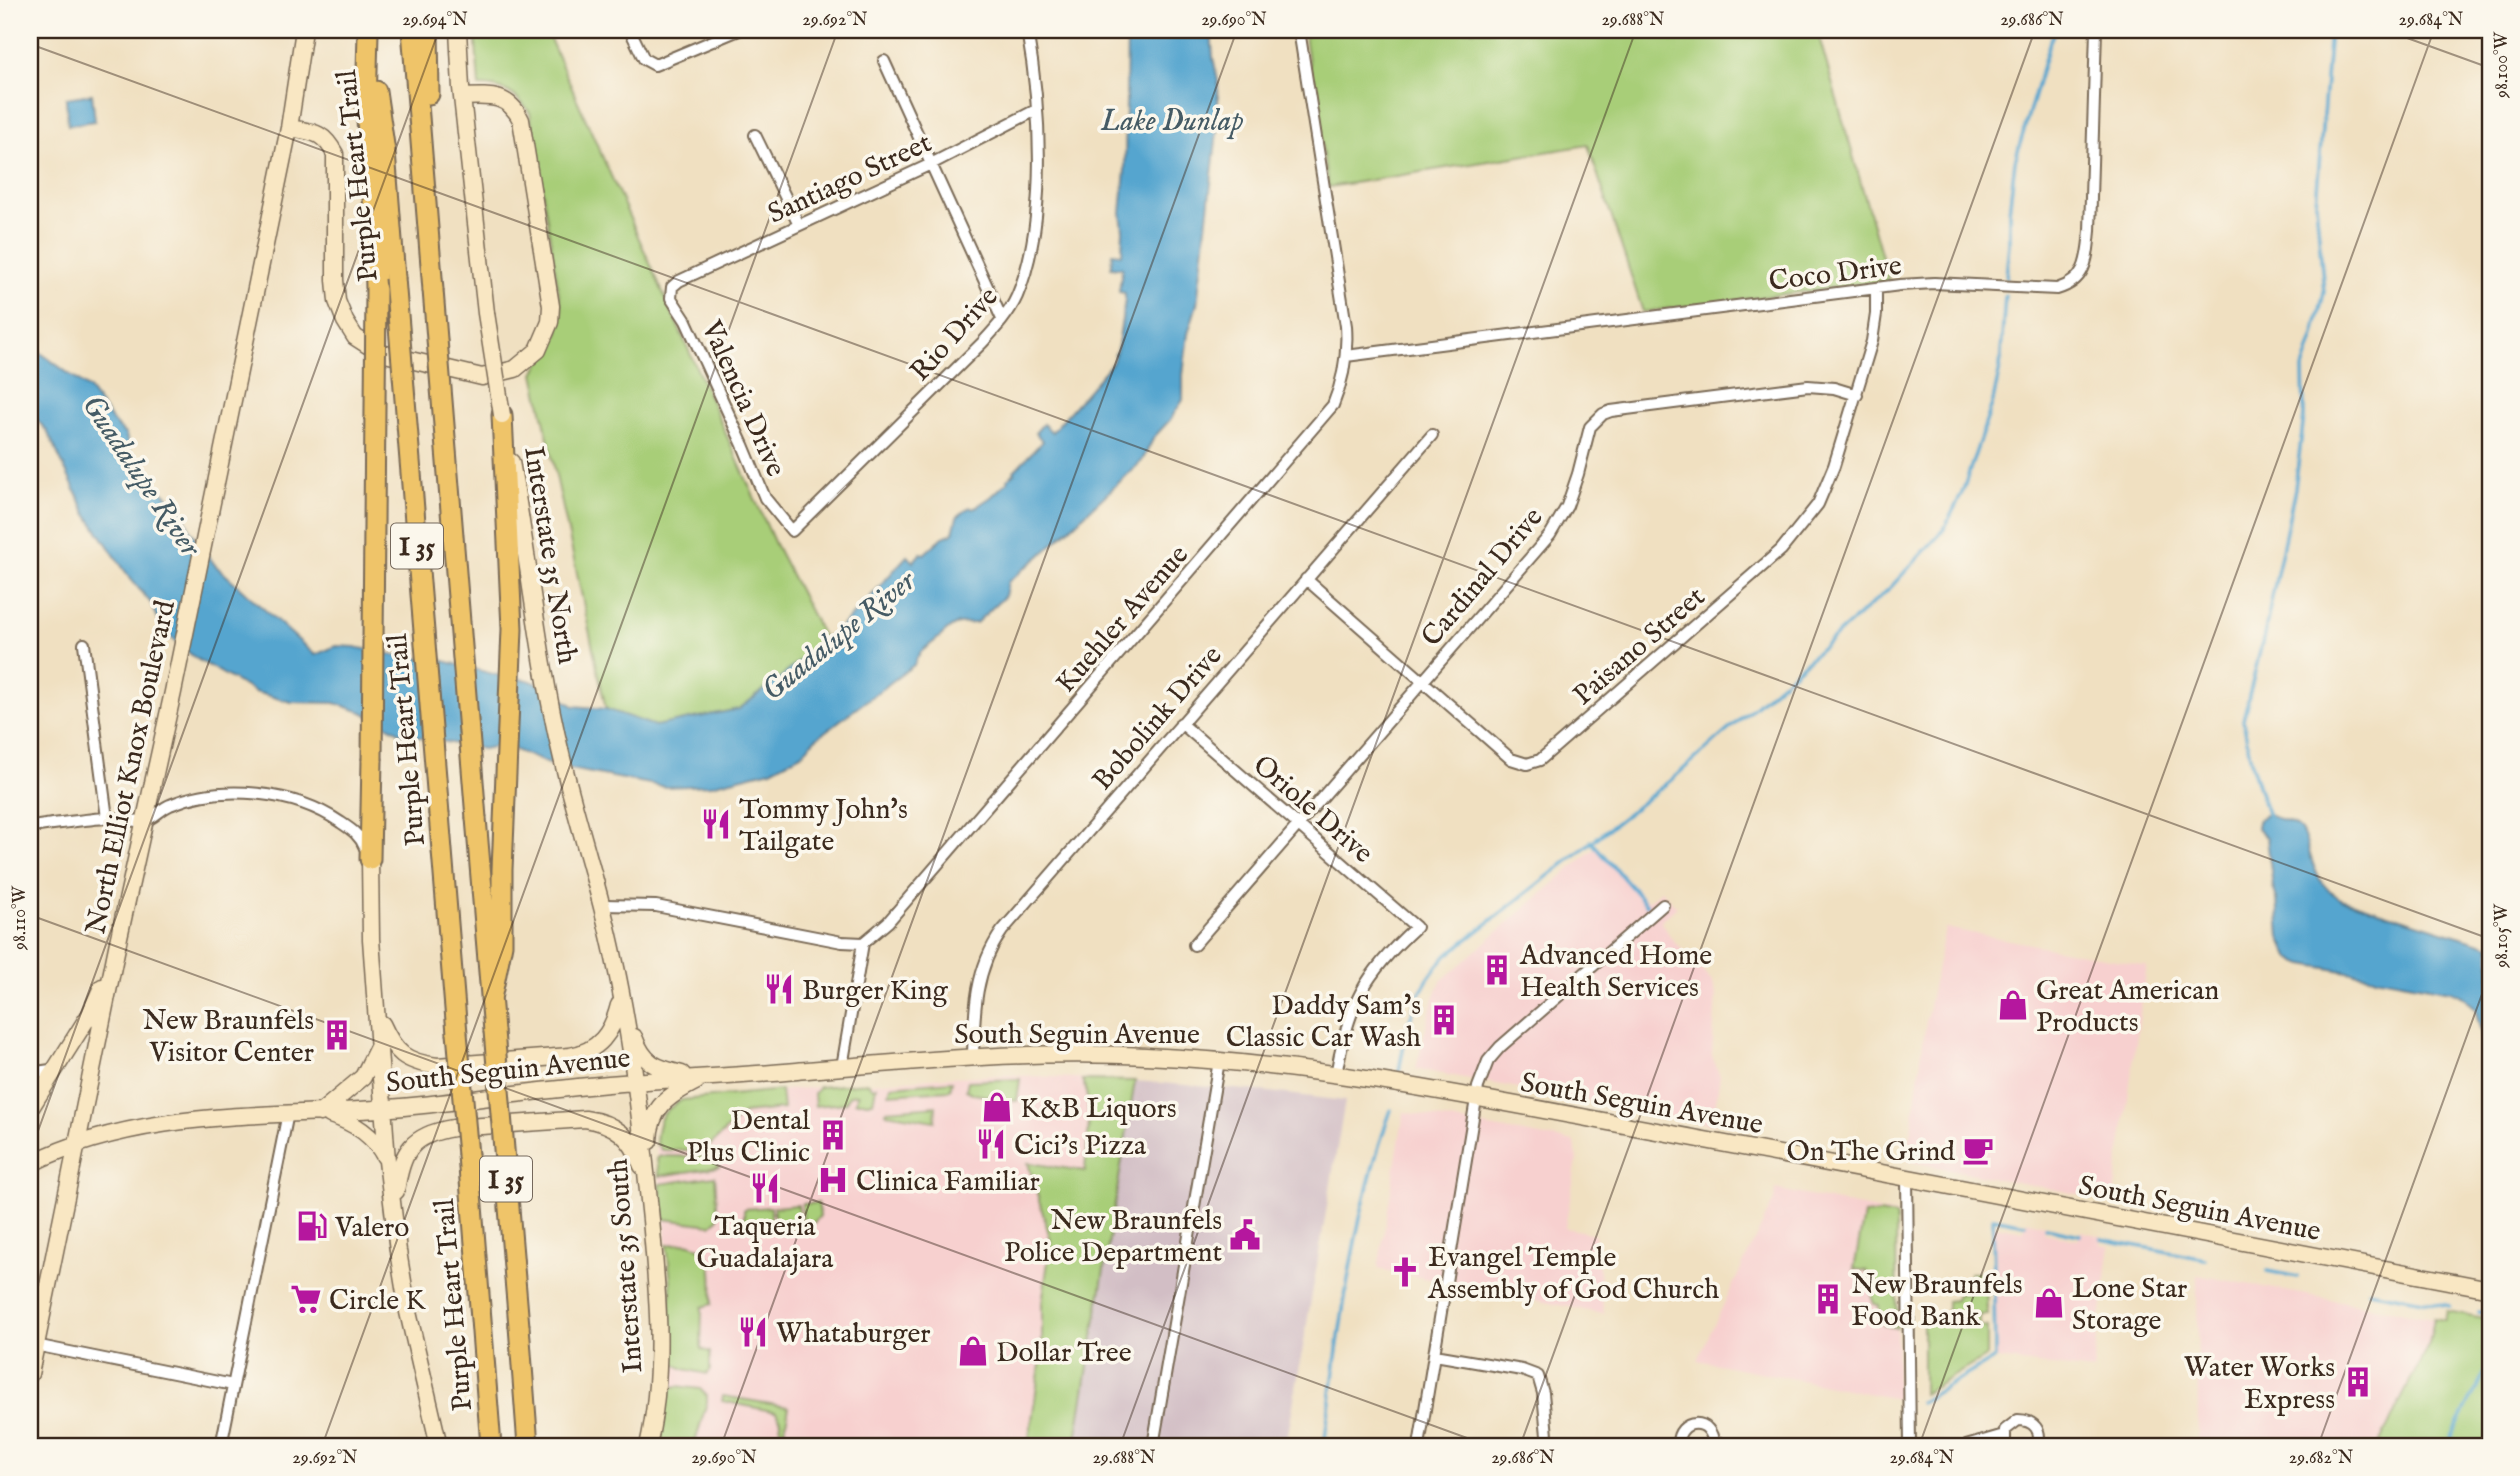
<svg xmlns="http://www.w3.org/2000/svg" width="2520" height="1476" viewBox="0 0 2520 1476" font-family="'IM FELL English',serif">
	<rect width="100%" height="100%" fill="#fbf7ec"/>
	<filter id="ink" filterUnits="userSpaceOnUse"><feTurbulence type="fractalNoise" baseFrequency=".0143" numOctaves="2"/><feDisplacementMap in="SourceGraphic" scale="14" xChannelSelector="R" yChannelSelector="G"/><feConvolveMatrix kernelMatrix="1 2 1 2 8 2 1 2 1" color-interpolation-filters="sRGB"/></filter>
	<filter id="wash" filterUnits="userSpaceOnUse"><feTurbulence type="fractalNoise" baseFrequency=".00686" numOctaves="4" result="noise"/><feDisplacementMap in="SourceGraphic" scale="28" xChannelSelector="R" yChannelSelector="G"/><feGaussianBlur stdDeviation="1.57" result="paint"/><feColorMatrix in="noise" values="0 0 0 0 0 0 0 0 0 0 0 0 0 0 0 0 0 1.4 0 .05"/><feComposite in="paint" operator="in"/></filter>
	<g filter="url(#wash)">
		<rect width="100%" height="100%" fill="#f0e0c1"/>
		<path fill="#f7d0cf" d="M 1597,846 L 1645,899 L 1650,900 L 1661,890 L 1677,907 L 1661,921 L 1672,939 L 1712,981 L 1716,994 L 1712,1056 L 1720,1076 L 1714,1114 L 1716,1125 L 1416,1069 L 1432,1003 L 1441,981 Z
			M 1945,928 L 2147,966 L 2113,1201 L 1907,1161 L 1926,1021 Z
			M 1012,1075 L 1135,1081 L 1075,1446 L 658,1446 L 667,1393 L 671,1283 L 656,1145 L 670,1106 L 687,1099 L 819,1087 L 947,1077 Z
			M 1404,1112 L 1575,1142 L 1577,1160 L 1565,1228 L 1595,1234 L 1604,1314 L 1378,1269 Z
			M 1775,1189 L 1896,1214 L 1897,1399 L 1697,1360 L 1774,1200 Z
			M 2026,1221 L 2046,1225 L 2044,1233 L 2078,1240 L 2081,1231 L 2101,1236 L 2100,1244 L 2110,1246 L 2093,1371 L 1997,1359 L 1995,1226 L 2023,1231 Z
			M 2197,1275 L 2434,1318 L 2429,1344 L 2378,1446 L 2198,1446 Z"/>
		<path fill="#d2bec5" d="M 1135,1081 L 1271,1092 L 1345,1101 L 1286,1446 L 1075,1446 Z"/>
		<path fill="#a8ce78" stroke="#727c4b" stroke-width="2" d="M 475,30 L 546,30 L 775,544 L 824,638 L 784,675 L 739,709 L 655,726 L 606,709 L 534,373 L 558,334 L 562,313 L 530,113 C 516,93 503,86 479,86 Z
			M 1304,30 L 1817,30 L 1889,281 L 1643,312 L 1588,145 L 1328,187 Z
			M 1020,1079 L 1017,1101 L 974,1094 L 966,1090 L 968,1081 Z
			M 1082,1080 L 1135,1081 L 1075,1446 L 1028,1446 L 1042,1352 L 1042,1303 L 1051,1241 L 1028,1163 L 1085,1171 C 1087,1141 1094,1107 1082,1080 Z
			M 952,1081 L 950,1090 L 889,1094 L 891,1086 Z
			M 868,1083 L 873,1088 L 876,1087 L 873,1102 L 855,1102 L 858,1094 L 850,1095 L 845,1103 L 815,1106 L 814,1094 L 819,1087 Z
			M 781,1090 L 783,1109 L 744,1113 L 704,1151 L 661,1150 L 659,1145 L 656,1145 C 657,1121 660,1112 682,1100 Z
			M 936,1106 L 935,1121 L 886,1113 L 887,1110 Z
			M 661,1156 L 714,1157 L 719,1167 L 659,1176 L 657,1158 Z
			M 715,1176 L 718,1219 L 711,1225 L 664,1219 L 660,1184 Z
			M 818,1203 L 820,1216 L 807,1230 L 804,1230 L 802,1204 Z
			M 798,1205 L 801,1229 L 774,1225 L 774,1207 Z
			M 771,1207 L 771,1224 L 744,1220 L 744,1209 Z
			M 1879,1213 L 1896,1216 L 1897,1328 L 1883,1325 L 1883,1322 L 1878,1316 L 1879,1305 L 1874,1304 L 1872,1298 L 1875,1281 L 1869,1279 L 1867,1271 L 1854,1269 L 1864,1215 Z
			M 686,1243 C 719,1249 712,1277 712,1304 L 702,1307 L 701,1349 L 710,1352 L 710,1370 L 707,1374 L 684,1369 L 669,1361 L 671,1283 L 667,1245 Z
			M 1969,1273 L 1986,1273 L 1987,1315 L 1979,1315 L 1979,1326 L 1987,1327 L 1987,1356 L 1923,1394 L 1923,1317 L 1947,1316 L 1947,1301 L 1955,1300 L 1957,1294 L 1969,1293 Z
			M 2447,1311 L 2490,1319 L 2490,1446 L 2378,1446 L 2429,1344 L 2434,1318 L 2445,1320 Z
			M 677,1386 L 700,1389 L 707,1396 L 707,1402 L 694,1446 L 658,1446 L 667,1389 Z
			M 723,1396 L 789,1407 L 782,1446 L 778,1445 L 781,1421 L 776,1412 L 722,1401 Z"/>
		<path fill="#54a5cf" stroke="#486876" stroke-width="2" d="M 1127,30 L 1211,30 L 1213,57 L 1218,81 L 1218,123 L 1197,304 L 1188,334 L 1183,375 L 1183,400 L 1170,420 L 1154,437 L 1142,461 L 1040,556 L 1008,582 L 1005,596 L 976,623 C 950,623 954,625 936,640 C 924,650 920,649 914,665 L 814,740 L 803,753 L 771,770 L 711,785 L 666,787 L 554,766 L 503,745 L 483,749 L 403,734 L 362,712 L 335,703 L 291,702 L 255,692 L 195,658 L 165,632 L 156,616 L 151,603 L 129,577 L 86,513 L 47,431 L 30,412 L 30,345 L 88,388 L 115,424 L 126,435 L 132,462 L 182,510 L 190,530 L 215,565 L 315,655 L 336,646 L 355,647 L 413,659 L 429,657 L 504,677 L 528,680 L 541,685 L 574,706 L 606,709 L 655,726 L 739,709 L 784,675 L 824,638 L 834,633 L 859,609 L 862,602 L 864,604 C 879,588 892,572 907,556 L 913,562 L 921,553 L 924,554 L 943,537 L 953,533 L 957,517 L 970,507 L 973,509 L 991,497 L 1008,481 L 1007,479 L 1015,473 L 1014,471 L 1043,441 L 1035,433 L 1043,424 L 1052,432 L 1112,363 L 1118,345 L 1125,300 L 1125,293 L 1119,292 L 1122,268 L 1111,267 L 1112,253 L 1122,254 L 1123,230 L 1121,213 L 1125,170 Z
			M 92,94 L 95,121 L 68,125 L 66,98 Z
			M 2267,814 C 2277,820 2294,821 2301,830 C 2304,834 2305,840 2307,845 C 2315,870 2317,885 2341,899 L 2490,946 L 2490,1069 L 2475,1008 L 2466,998 L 2451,991 L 2299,963 L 2289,957 L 2280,937 L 2277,899 L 2273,887 L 2267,838 L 2257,828 C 2257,820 2260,817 2267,814 Z"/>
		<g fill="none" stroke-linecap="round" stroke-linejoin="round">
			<path stroke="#54a5cf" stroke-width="3.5" d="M 2006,277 L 2009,244 L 2009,212 L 2015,161 L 2050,41 L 2055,30
				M 2268,817 L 2252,766 L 2243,720 L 2265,631 L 2295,488 L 2304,416 L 2303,369 L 2314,335 L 2324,292 L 2316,203 L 2330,30
				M 1591,841 L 1647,905
				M 1399,1071 C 1407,1025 1414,989 1447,955 L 1671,780 L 1889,589 L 1943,531 L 1962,493 L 1993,401 L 2000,368 L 2005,295
				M 2046,1228 L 2080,1235
				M 2101,1239 L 2205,1259
				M 2267,1271 L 2298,1277
				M 2369,1291 L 2450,1306
				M 2479,1312 L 2490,1314
				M 1921,1402 L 1995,1358 L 1993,1218 L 2025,1224
				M 1324,1446 C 1339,1334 1352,1217 1391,1110
				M 2447,1446 L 2490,1362"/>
		</g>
	</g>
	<g filter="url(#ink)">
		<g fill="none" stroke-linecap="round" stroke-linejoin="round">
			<g stroke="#7a6a57" stroke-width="14">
				<path id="street" d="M 630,30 L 644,59 L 655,65 L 739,30
					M 1027,30 C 1041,106 1048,223 1017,296 C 1009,314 995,329 982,343 L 792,531 L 765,498 L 743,445 L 686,321 L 671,298 L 672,287 L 679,281 L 931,164 L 1036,110
					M 884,61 L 1002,319
					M 755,135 L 799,225
					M 1346,356 L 1900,285 L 1934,283 L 2057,289 C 2087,280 2087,259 2090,231 L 2096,30
					M 1306,579 L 1511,759 L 1527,764 L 1540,760 L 1781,550 L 1818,504 L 1834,466 L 1872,341 L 1876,314 L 1876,290
					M 84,644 L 107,818
					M 1181,723 L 1416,927 C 1364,974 1348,1005 1336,1075
					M 30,827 C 55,824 80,820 105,818 C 117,818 130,821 142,821 C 153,820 160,809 170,805 C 221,783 295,791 340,822 C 352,830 360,835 365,848
					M 602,905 L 656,906 L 842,942 L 863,943 L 888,922 L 1333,405 C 1344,379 1348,355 1346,326 L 1299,30
					M 1194,945 L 1550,535 L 1567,506 L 1578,474 L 1590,427 L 1603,414 L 1611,411 L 1808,386 L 1834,388 L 1857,395
					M 973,1056 C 974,1011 975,969 1002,931 L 1432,435
					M 842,1067 L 863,943
					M 30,1073 L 57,1069
					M 1907,1177 L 1910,1446
					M 30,1347 L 35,1345 L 233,1385
					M 1435,1355 L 1522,1370 L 1538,1376 L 1543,1393 L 1548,1446
					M 1714,1443 L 1739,1446
					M 221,1446 L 288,1113
					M 1153,1446 L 1219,1061
					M 1419,1446 L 1478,1087 L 1488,1061 L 1500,1047 L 1663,905
					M 1678,1446 C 1676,1417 1715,1416 1713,1446
					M 1966,1446 L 2004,1435
					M 2005,1446 L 2005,1430 L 2018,1420 C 2034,1420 2043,1431 2037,1446"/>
			</g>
			<g stroke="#7a6a57" stroke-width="19">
				<path id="secondary" d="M 458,30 L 461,88 L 486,313
					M 289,128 C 313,132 323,131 335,154 L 335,280 L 337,301 L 345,321 L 355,337 L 369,346 L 381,353 L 482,377 L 515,369 L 538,350 L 550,322 L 551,306 L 521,120 C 508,93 489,96 462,97
					M 511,462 C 529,559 538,658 561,754 C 577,823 600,889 614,958 C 633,1045 642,1132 651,1220 C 658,1296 665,1371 648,1446
					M 370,859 L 371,939 L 387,1161 L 398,1251 L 408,1312 L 439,1446
					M 382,1024 C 395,1053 405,1062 437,1066 L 570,1056 C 599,1051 612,1033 619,1005
					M 634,1037 C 644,1064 656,1068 682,1074
					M 30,1109 L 90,1014 L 102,987
					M 320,1113 L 363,1077 L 378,1047
					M 330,1115 C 353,1122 374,1136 385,1157
					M 649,1141 C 650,1107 669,1095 697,1081
					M 30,1164 C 151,1103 292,1120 423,1105 C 493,1097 564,1087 634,1082 C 688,1078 743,1076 797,1071 C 913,1061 1029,1050 1146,1056 C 1326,1064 1502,1103 1678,1135 C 1949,1185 2220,1238 2490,1289
					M 396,1191 C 402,1151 411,1135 453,1128 L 585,1119 C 615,1123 632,1137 642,1166
					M 30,1374 L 119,937 L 173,692 L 289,128 L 304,30"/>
			</g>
			<g stroke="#7a6a57" stroke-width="23">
				<path id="highway" d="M 412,30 L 433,290
					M 428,30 L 429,94
					M 368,33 L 366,107 L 374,211 L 376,289
					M 376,91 L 385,152 L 395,278
					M 439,814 L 457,1033
					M 476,818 L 494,1031
					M 370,859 L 372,760
					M 491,999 L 502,944 L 502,870 L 512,629 L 502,415
					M 468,1155 L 491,1446
					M 519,1326 L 528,1446"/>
			</g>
			<use href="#street" stroke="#fff" stroke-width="10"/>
			<use href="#secondary" stroke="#f9e7c3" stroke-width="16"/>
			<use href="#highway" stroke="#efc469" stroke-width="19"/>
			<g stroke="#7a6a57" stroke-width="19" stroke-linecap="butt">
				<path id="secondary-bridge" d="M 486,313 L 502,415"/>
			</g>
			<g stroke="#7a6a57" stroke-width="23" stroke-linecap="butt">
				<path id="highway-bridge" d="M 395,278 L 439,814
					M 433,290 L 476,818
					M 372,760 L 376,289
					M 494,1031 L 519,1326
					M 457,1033 L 468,1155"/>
			</g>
			<use href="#secondary-bridge" stroke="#f9e7c3" stroke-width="16"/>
			<use href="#highway-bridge" stroke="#efc469" stroke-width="19"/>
		</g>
	</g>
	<path fill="none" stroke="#3b2a1e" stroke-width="2" stroke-opacity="0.45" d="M 2385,30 L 2490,68M 30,44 L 2490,939M 30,56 L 39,30M 30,915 L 1489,1446M 30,1153 L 439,30M 322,1446 L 838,30M 721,1446 L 1237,30M 1120,1446 L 1636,30M 1520,1446 L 2035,30M 1919,1446 L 2434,30M 2318,1446 L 2490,972"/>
	<defs>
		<g id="restaurant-bare" transform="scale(2.415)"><path d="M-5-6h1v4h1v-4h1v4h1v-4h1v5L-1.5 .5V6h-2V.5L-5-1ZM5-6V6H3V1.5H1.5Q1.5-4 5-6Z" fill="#b5179e" stroke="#fbf7ec" stroke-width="2.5" paint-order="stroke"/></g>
		<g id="building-bare" transform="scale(2.415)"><path d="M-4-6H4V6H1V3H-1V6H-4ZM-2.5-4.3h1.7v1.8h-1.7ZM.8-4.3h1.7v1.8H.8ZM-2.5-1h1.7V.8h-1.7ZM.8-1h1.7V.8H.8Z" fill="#b5179e" stroke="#fbf7ec" stroke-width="2.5" paint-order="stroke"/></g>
		<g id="shop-bare" transform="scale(2.415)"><path d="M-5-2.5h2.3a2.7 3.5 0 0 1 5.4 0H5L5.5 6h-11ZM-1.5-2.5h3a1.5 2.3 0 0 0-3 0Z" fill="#b5179e" stroke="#fbf7ec" stroke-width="2.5" paint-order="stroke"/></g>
		<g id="cafe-bare" transform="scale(2.415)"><path d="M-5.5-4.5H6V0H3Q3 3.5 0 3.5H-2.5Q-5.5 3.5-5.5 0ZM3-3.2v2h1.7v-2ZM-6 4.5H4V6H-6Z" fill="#b5179e" stroke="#fbf7ec" stroke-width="2.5" paint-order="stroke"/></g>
		<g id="hospital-bare" transform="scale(2.415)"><path d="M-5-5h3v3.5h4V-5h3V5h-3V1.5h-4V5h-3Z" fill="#b5179e" stroke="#fbf7ec" stroke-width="2.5" paint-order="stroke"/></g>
		<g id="fuel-bare" transform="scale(2.415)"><path d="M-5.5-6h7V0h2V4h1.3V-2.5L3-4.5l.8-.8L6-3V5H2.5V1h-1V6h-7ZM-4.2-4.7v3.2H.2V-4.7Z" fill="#b5179e" stroke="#fbf7ec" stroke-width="2.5" paint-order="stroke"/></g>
		<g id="civic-bare" transform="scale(2.415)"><path d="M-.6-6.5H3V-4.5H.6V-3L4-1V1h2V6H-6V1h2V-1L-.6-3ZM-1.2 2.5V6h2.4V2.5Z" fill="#b5179e" stroke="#fbf7ec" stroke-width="2.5" paint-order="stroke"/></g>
		<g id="church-bare" transform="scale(2.415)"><path d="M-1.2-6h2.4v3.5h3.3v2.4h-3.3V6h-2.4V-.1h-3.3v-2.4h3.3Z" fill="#b5179e" stroke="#fbf7ec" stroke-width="2.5" paint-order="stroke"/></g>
		<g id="supermarket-bare" transform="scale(2.415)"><path d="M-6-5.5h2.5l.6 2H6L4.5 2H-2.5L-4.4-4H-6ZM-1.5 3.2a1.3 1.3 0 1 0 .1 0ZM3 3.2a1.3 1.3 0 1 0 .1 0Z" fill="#b5179e" stroke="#fbf7ec" stroke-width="2.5" paint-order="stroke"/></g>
	</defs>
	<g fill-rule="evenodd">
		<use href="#restaurant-bare" x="716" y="824"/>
		<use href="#building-bare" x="1497" y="970"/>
		<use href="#restaurant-bare" x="779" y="989"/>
		<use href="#shop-bare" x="2013" y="1005"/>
		<use href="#building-bare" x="1444" y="1020"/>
		<use href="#building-bare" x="337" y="1035"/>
		<use href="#shop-bare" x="997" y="1107"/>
		<use href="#building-bare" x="833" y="1135"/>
		<use href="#restaurant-bare" x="991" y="1144"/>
		<use href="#cafe-bare" x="1978" y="1150"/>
		<use href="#hospital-bare" x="833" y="1180"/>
		<use href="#restaurant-bare" x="765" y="1188"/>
		<use href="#fuel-bare" x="312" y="1226"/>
		<use href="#civic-bare" x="1245" y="1235"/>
		<use href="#church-bare" x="1405" y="1272"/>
		<use href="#supermarket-bare" x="306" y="1299"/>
		<use href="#building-bare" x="1828" y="1299"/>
		<use href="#shop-bare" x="2049" y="1303"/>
		<use href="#restaurant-bare" x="753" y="1332"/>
		<use href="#shop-bare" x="973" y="1351"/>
		<use href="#building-bare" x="2358" y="1382"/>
	</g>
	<g text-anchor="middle" stroke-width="7" stroke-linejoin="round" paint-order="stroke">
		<g fill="#fbf7ec" stroke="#75685c" stroke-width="2">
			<rect x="391" y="523.5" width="52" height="45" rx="5"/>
			<rect x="480" y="1156.5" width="52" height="45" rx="5"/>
		</g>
		<g font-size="26" font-weight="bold" fill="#3b2a1e">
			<text x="417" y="555">I 35</text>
			<text x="506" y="1188">I 35</text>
		</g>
		<g font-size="28" fill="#3b2a1e" stroke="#fbf7ec">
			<text transform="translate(356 176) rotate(-96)" y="10">Purple Heart Trail</text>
			<text transform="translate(849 177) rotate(-25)" y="10">Santiago Street</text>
			<text transform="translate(1835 272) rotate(-7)" y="10">Coco Drive</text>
			<text transform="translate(953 333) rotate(-48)" y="10">Rio Drive</text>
			<text transform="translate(745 398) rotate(66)" y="10">Valencia Drive</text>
			<text transform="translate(552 555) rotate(81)" y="10">Interstate 35 North</text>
			<text transform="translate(1481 576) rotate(-50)" y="10">Cardinal Drive</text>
			<text transform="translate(1121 618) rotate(-49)" y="10">Kuehler Avenue</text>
			<text transform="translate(1638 645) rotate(-41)" y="10">Paisano Street</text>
			<text transform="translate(1156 717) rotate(-49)" y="10">Bobolink Drive</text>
			<text transform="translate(405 740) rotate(-95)" y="10">Purple Heart Trail</text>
			<text transform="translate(129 767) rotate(-78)" y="10">North Elliot Knox Boulevard</text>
			<text transform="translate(1314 808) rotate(41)" y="10">Oriole Drive</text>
			<text x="1077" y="1043">South Seguin Avenue</text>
			<text transform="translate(508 1069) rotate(-6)" y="10">South Seguin Avenue</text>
			<text transform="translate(1642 1102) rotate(10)" y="10">South Seguin Avenue</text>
			<text transform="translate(2200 1207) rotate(11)" y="10">South Seguin Avenue</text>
			<text transform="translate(624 1266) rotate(-94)" y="10">Interstate 35 South</text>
			<text transform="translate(452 1305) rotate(-95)" y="10">Purple Heart Trail</text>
		</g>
		<g font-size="28" fill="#3b2a1e" stroke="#fbf7ec" text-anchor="start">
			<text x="739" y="818">Tommy John's<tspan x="739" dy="32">Tailgate</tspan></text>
			<text x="1520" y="964">Advanced Home<tspan x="1520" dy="32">Health Services</tspan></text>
			<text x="802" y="999">Burger King</text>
			<text x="2036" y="999">Great American<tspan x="2036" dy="32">Products</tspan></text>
			<text x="1421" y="1014" text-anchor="end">Daddy Sam's<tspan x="1421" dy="32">Classic Car Wash</tspan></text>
			<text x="314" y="1029" text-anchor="end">New Braunfels<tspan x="314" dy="32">Visitor Center</tspan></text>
			<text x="1020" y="1117">K&amp;B Liquors</text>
			<text x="810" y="1129" text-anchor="end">Dental<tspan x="810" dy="32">Plus Clinic</tspan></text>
			<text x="1014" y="1154">Cici's Pizza</text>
			<text x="1955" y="1160" text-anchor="end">On The Grind</text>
			<text x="856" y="1190">Clinica Familiar</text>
			<text x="1222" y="1229" text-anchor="end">New Braunfels<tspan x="1222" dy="32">Police Department</tspan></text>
			<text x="765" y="1235" text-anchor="middle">Taqueria<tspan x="765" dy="32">Guadalajara</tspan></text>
			<text x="335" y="1236">Valero</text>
			<text x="1428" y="1266">Evangel Temple<tspan x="1428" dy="32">Assembly of God Church</tspan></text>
			<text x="1851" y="1293">New Braunfels<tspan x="1851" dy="32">Food Bank</tspan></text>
			<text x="2072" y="1297">Lone Star<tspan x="2072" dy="32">Storage</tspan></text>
			<text x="329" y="1309">Circle K</text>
			<text x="776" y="1342">Whataburger</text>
			<text x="996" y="1361">Dollar Tree</text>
			<text x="2335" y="1376" text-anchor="end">Water Works<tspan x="2335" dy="32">Express</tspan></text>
		</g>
		<g font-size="30" font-style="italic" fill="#455b65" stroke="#fbf7ec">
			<text x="1172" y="130">Lake Dunlap</text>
			<text transform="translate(142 475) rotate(56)" y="10">Guadalupe River</text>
			<text transform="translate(838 635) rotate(-39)" y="10">Guadalupe River</text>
		</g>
	</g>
	<rect width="2520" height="1476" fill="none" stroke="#fbf7ec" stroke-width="77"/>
	<rect x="38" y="38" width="2444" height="1400" fill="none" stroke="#3b2a1e" stroke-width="2.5"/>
	<g font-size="18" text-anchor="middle" fill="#3b2a1e">
		<text x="435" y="25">29.694°N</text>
		<text x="835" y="25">29.692°N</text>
		<text x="1234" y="25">29.690°N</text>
		<text x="1633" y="25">29.688°N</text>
		<text x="2032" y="25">29.686°N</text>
		<text x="2431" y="25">29.684°N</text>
		<text transform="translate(2501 65) rotate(-90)" y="6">98.100°W</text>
		<text transform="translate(19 918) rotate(-90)" y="6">98.110°W</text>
		<text transform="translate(2501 936) rotate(-90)" y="6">98.105°W</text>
		<text x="325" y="1463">29.692°N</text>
		<text x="724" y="1463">29.690°N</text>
		<text x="1124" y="1463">29.688°N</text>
		<text x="1523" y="1463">29.686°N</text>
		<text x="1922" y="1463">29.684°N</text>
		<text x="2321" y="1463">29.682°N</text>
	</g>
</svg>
